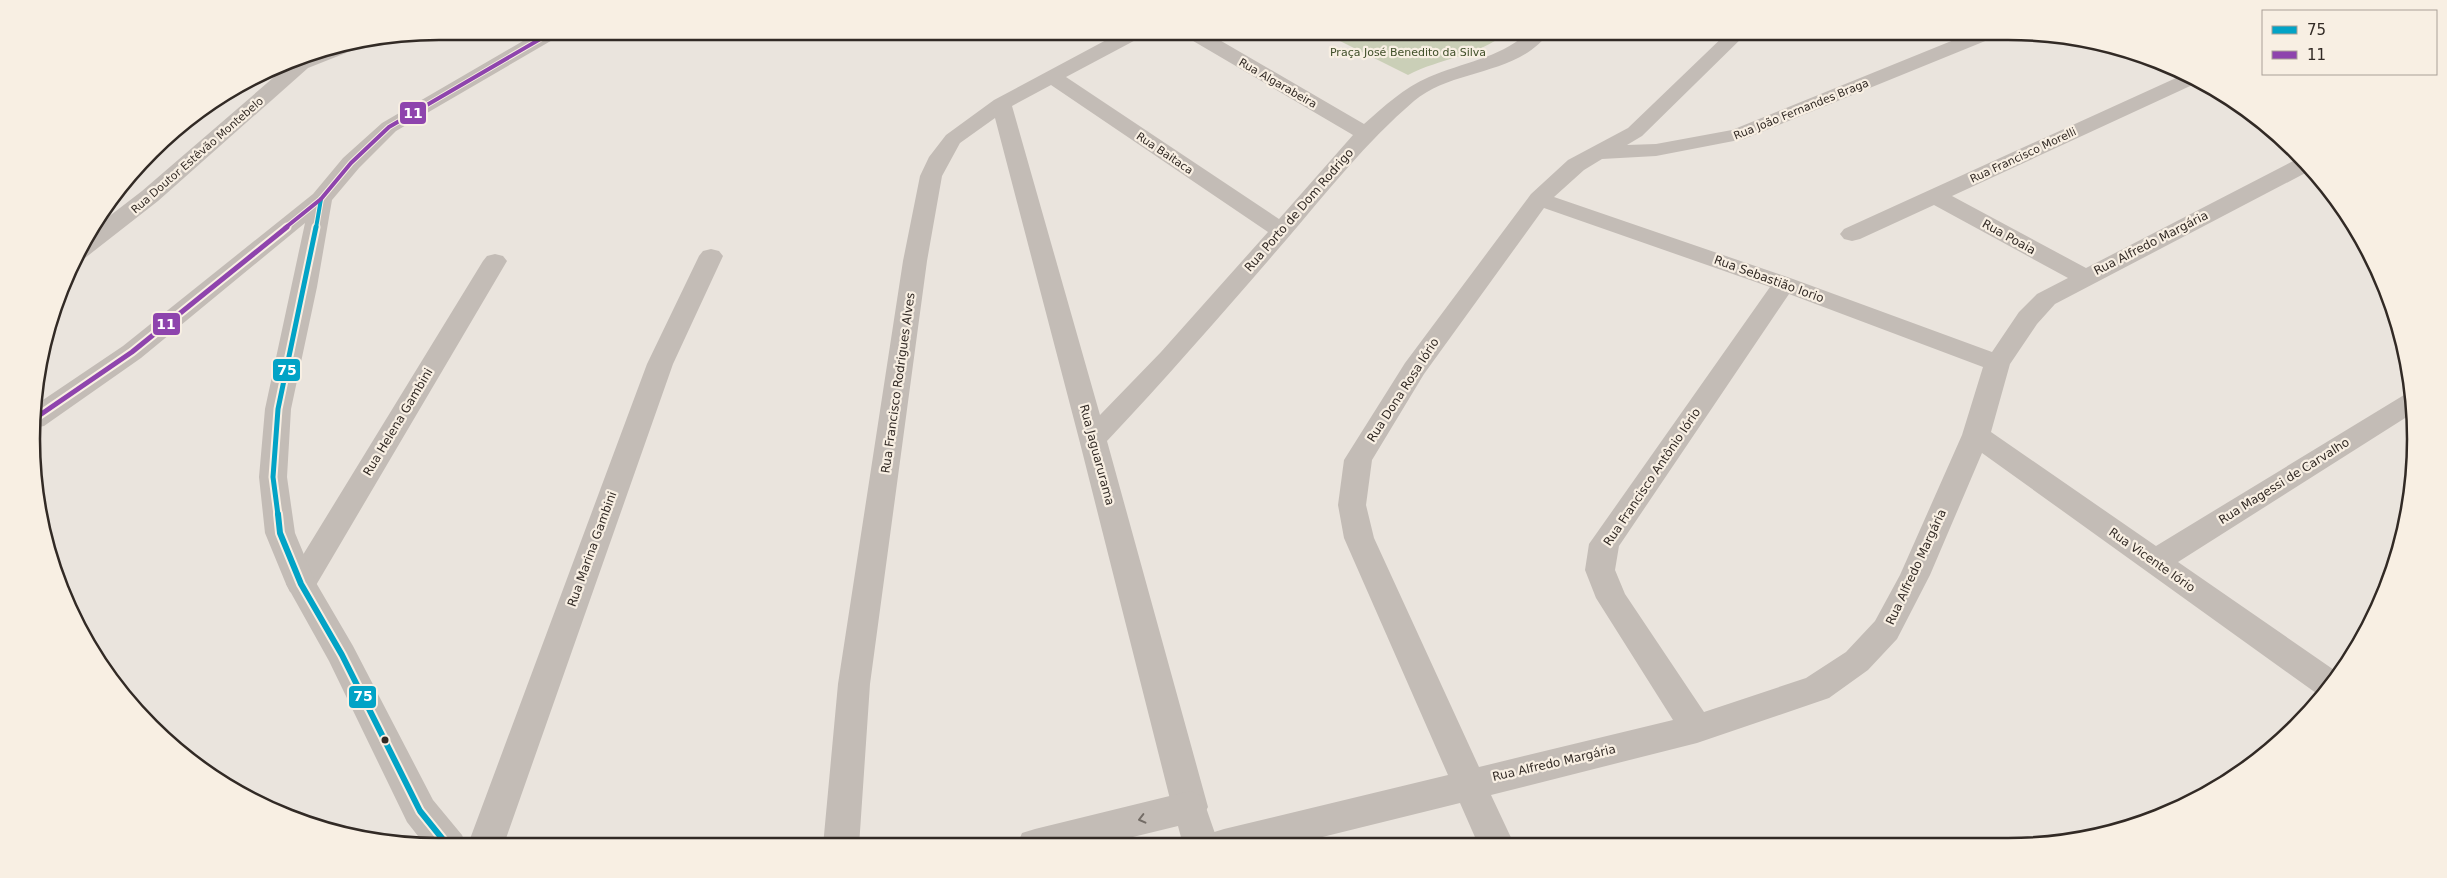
<svg xmlns="http://www.w3.org/2000/svg" width="2447" height="878" viewBox="0 0 2447 878" font-family="'DejaVu Sans',sans-serif">
	<rect width="100%" height="100%" fill="#eae4dd"/>
	<path fill="#cacfb7" d="M 1320,31 L 1500,31 L 1506,33 C 1477,57 1440,58 1408,75 Z"/>
	<g fill="none" stroke-linecap="round" stroke-linejoin="round">
		<path fill="#c3bcb6" fill-rule="evenodd" d="M 1123,31 L 1147,31 L 1145,35 L 1066,77 L 1279,219 L 1353,135 L 1183,35 L 1181,31 L 1204,31 L 1364,124 C 1385,106 1403,88 1429,77 C 1464,62 1501,58 1530,31 L 1550,31 C 1519,76 1453,68 1414,101 C 1366,142 1327,192 1286,240 C 1227,308 1169,375 1107,441 L 1208,807 L 1202,818 L 1190,823 L 1178,818 L 1172,807 L 1079,439 L 995,118 L 960,143 L 942,176 L 927,261 L 870,684 L 859,846 L 823,846 L 838,684 L 903,261 L 920,176 L 929,157 L 946,135 L 994,100 ZM 1051,85 L 1268,232 L 1161,352 L 1100,415 L 1012,106 Z
			M 1729,31 L 1749,31 L 1642,136 L 1627,145 L 1656,144 L 1732,130 L 1976,31 L 2002,31 L 2000,35 L 1744,139 L 1656,156 L 1602,159 L 1584,170 L 1554,197 L 1793,279 L 1992,352 L 2019,312 L 2037,294 L 2068,278 L 1934,205 L 1860,239 L 1852,241 L 1844,239 L 1840,234 L 1844,229 L 2187,73 L 2201,81 L 1952,196 L 2086,268 L 2299,158 L 2313,169 L 2055,304 L 2037,324 L 2010,364 L 1991,432 L 2156,546 L 2404,395 L 2412,392 L 2413,413 L 2178,562 L 2337,672 L 2320,694 L 2316,693 L 1982,453 L 1930,575 L 1897,639 L 1868,670 L 1829,698 L 1697,743 L 1491,795 L 1514,844 L 1478,844 L 1460,803 L 1290,845 L 1206,845 L 1211,833 L 1224,829 L 1448,775 L 1344,538 L 1338,505 L 1344,460 L 1405,363 L 1531,194 L 1568,160 L 1628,128 ZM 1544,208 L 1770,287 L 1589,544 L 1585,570 L 1596,598 L 1673,720 L 1479,767 L 1374,538 L 1366,505 L 1372,460 L 1424,374 ZM 1789,294 L 1983,367 L 1962,435 L 1900,575 L 1875,621 L 1846,652 L 1806,678 L 1704,712 L 1625,594 L 1615,570 L 1619,546 Z
			M 373,38 L 371,43 L 308,68 L 158,201 L 85,258 L 73,259 L 90,231 L 142,191 L 295,59 L 360,39 Z
			M 711,249 L 719,251 L 723,256 L 673,364 L 503,847 L 467,847 L 647,364 L 699,256 L 703,251 Z
			M 495,254 L 503,256 L 507,261 L 312,592 L 301,596 L 290,592 L 286,584 L 290,576 L 483,261 L 487,256 Z"/>
		<path fill="#c3bcb6" fill-rule="evenodd" d="M 540,31 L 563,31 L 561,35 L 396,131 L 359,168 L 332,200 L 317,287 L 291,409 L 287,477 L 295,533 L 315,581 L 353,646 L 433,800 L 462,835 L 467,847 L 425,845 L 407,822 L 329,661 L 286,584 L 265,533 L 259,477 L 265,409 L 305,223 L 141,358 L 44,426 L 34,428 L 34,406 L 123,346 L 313,194 L 343,158 L 382,123 Z
			M 1190,791 L 1202,796 L 1219,845 L 1183,845 L 1178,826 L 1100,845 L 1017,845 L 1022,833 L 1035,829 Z"/>
		<g stroke="#f8efe3" stroke-width="6">
			<path id="bus-1-far2" d="M 316,228 L 321,199"/>
		</g>
		<g stroke="#f8efe3" stroke-width="9">
			<path id="bus-1-far1" d="M 278,515 L 273,477 L 278,409 L 316,227"/>
		</g>
		<g stroke="#f8efe3" stroke-width="10">
			<path id="bus-1" d="M 278,514 L 280,533 L 301,584 L 342,655 L 420,811 L 449,847"/>
		</g>
		<g stroke="#f8efe3" stroke-width="6">
			<path id="bus-2-far1" d="M 285,228 L 321,199 L 351,163 L 389,127 L 554,31"/>
		</g>
		<g stroke="#f8efe3" stroke-width="9">
			<path id="bus-2" d="M 34,419 L 132,352 L 287,227"/>
		</g>
		<use href="#bus-1-far2" stroke="#02a3c6" stroke-width="4"/>
		<use href="#bus-1-far1" stroke="#02a3c6" stroke-width="5"/>
		<use href="#bus-1" stroke="#02a3c6" stroke-width="6"/>
		<use href="#bus-2-far1" stroke="#8e44ad" stroke-width="4"/>
		<use href="#bus-2" stroke="#8e44ad" stroke-width="5"/>
	</g>
	<defs><path id="oneway-chevron" d="M-2-3.5L2.5 0L-2 3.5" fill="none" stroke-width="1.6" stroke-linecap="round" stroke-linejoin="round" transform="scale(1.25)"/></defs>
	<use stroke="#736c66" href="#oneway-chevron" transform="translate(1142 819) rotate(166)"/>
	<circle fill="#322a25" stroke="#f8efe3" stroke-width="2" cx="385" cy="740" r="4.5"/>
	<g text-anchor="middle" stroke-width="4.5" stroke-linejoin="round" paint-order="stroke">
		<g font-size="11" fill="#41502a" stroke="#f8efe3">
			<text x="1408" y="56">Praça José Benedito da Silva</text>
		</g>
		<g font-size="11" fill="#322a25" stroke="#f8efe3">
			<text transform="translate(1278 83) rotate(30)" y="4">Rua Algarabeira</text>
			<text transform="translate(1801 109) rotate(-22)" y="4">Rua João Fernandes Braga</text>
			<text transform="translate(1165 153) rotate(34)" y="4">Rua Baitaca</text>
			<text transform="translate(197 155) rotate(-41)" y="4">Rua Doutor Estêvão Montebelo</text>
			<text transform="translate(2023 155) rotate(-25)" y="4">Rua Francisco Morelli</text>
		</g>
		<g font-size="12" fill="#322a25" stroke="#f8efe3">
			<text transform="translate(1299 210) rotate(-49)" y="4">Rua Porto de Dom Rodrigo</text>
			<text transform="translate(2009 237) rotate(29)" y="4">Rua Poaia</text>
			<text transform="translate(2151 243) rotate(-27)" y="4">Rua Alfredo Margária</text>
			<text transform="translate(1769 279) rotate(20)" y="4">Rua Sebastião Iorio</text>
			<text transform="translate(898 383) rotate(-82)" y="4">Rua Francisco Rodrigues Alves</text>
			<text transform="translate(1403 390) rotate(-57)" y="4">Rua Dona Rosa Iório</text>
			<text transform="translate(398 422) rotate(-59)" y="4">Rua Helena Gambini</text>
			<text transform="translate(1097 455) rotate(75)" y="4">Rua Jaguarurama</text>
			<text transform="translate(1652 477) rotate(-56)" y="4">Rua Francisco Antônio Iório</text>
			<text transform="translate(2284 481) rotate(-32)" y="4">Rua Magessi de Carvalho</text>
			<text transform="translate(592 549) rotate(-70)" y="4">Rua Marina Gambini</text>
			<text transform="translate(2152 560) rotate(35)" y="4">Rua Vicente Iório</text>
			<text transform="translate(1916 567) rotate(-65)" y="4">Rua Alfredo Margária</text>
			<text transform="translate(1554 763) rotate(-13)" y="4">Rua Alfredo Margária</text>
		</g>
	</g>
	<path d="M0 0H2447V878H0ZM439 40H2008A399 399 0 0 1 2407 439V439A399 399 0 0 1 2008 838H439A399 399 0 0 1 40 439V439A399 399 0 0 1 439 40Z" fill="#f8efe3" fill-rule="evenodd"/>
	<path fill="none" stroke="#322a25" stroke-width="2.5" d="M439 40H2008A399 399 0 0 1 2407 439V439A399 399 0 0 1 2008 838H439A399 399 0 0 1 40 439V439A399 399 0 0 1 439 40Z"/>
	<g stroke="#f8efe3" stroke-width="2">
		<rect x="399" y="101" width="28" height="24" rx="5" fill="#8e44ad"/>
		<rect x="152" y="312" width="29" height="24" rx="5" fill="#8e44ad"/>
		<rect x="272" y="358" width="29" height="24" rx="5" fill="#02a3c6"/>
		<rect x="348" y="685" width="29" height="24" rx="5" fill="#02a3c6"/>
	</g>
	<g font-size="14" text-anchor="middle" font-weight="bold" fill="#fff">
		<text x="413" y="118">11</text>
		<text x="166" y="329">11</text>
		<text x="287" y="375">75</text>
		<text x="363" y="701">75</text>
	</g>
	<rect x="2262" y="10" width="175" height="65" fill="#f8efe3" stroke="#a9a097"/>
	<rect x="2272" y="26" width="25" height="8" fill="#02a3c6" stroke="#a9a097"/>
	<text x="2307" y="35" font-size="15" fill="#322a25">75</text>
	<rect x="2272" y="51" width="25" height="8" fill="#8e44ad" stroke="#a9a097"/>
	<text x="2307" y="60" font-size="15" fill="#322a25">11</text>
</svg>
